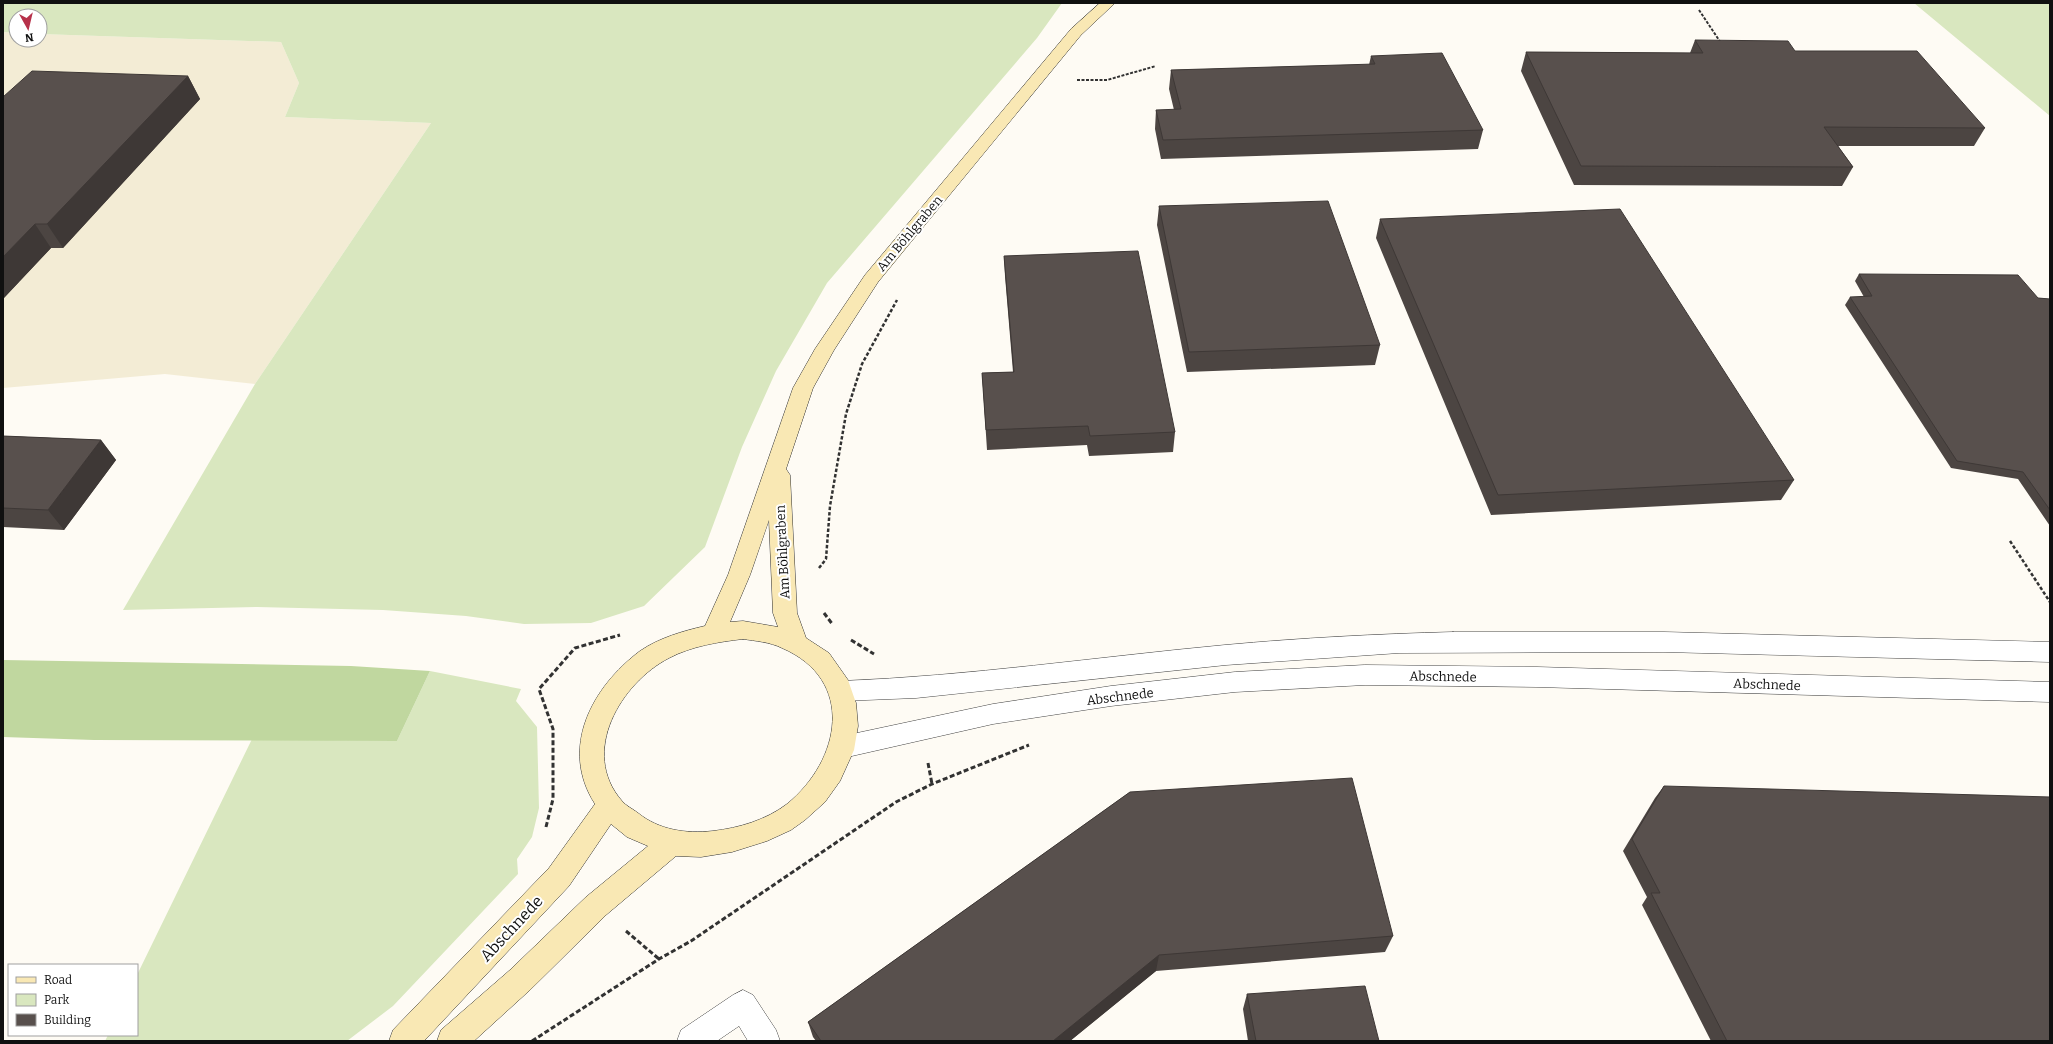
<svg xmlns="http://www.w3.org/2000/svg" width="2053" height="1044" viewBox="0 0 2053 1044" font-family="Bitter,serif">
	<rect width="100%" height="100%" fill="#fefbf4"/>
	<path fill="#f3ecd5" d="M 3,32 L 16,33 L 16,40 L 40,40 L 40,34 L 281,42 L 299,83 L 285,117 L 431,123 L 255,384 L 165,374 L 3,388 Z"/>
	<path fill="#d9e7bf" d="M 3,3 L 1062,3 L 1037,38 L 827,283 L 776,371 L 742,447 L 705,547 L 644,606 L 591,623 L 524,624 L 466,616 L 383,610 L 257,607 L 123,610 L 255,384 L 431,123 L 285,117 L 299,83 L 281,42 L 40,34 L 40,16 L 16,16 L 16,33 L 3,32 Z
		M 1914,3 L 2050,3 L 2050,116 Z
		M 430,671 L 521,689 L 516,701 L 537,727 L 539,808 L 532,837 L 517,859 L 518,874 L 393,1006 L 347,1041 L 105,1041 L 108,1035 L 137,1035 L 137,975 L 252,739 L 397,741 Z"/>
	<path fill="#c0d79f" d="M 3,660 L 351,666 L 430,671 L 397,741 L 94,740 L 3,737 Z"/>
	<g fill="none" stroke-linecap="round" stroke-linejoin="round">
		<g stroke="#434343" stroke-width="1">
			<path id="lane" d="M 743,990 L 753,995 L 776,1030 L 780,1041 L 748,1041 L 739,1026 L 717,1041 L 677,1041 L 681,1030 L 733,995 Z"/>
		</g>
		<g stroke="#434343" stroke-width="1">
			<path id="street" d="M 1453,632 L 1664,632 L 2050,642 L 2050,662 L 1664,652 L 1399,653 L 1226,665 L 916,698 L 841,701 L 832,698 L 829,691 L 832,684 L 841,681 C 970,676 1097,657 1225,645 C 1301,638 1377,634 1453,632 Z
				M 1365,665 L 1537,667 L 2050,682 L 2050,702 L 1537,687 L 1365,685 L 1235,692 L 1111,706 L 993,724 L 843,758 L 834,755 L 830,747 L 834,739 L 843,736 L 993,704 L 1111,686 L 1235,672 Z"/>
		</g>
		<g stroke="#323232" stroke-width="1">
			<path id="secondary" d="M 1100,3 L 1115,3 L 1081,35 L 878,282 L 834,350 L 813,388 L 786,469 L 790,475 L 797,613 L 806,638 L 829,653 L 848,680 L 856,703 L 858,726 L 854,750 L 840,781 L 825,802 L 805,820 L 791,830 L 767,841 L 732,852 L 701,857 L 676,856 L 606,915 L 530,990 L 474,1041 L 437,1041 L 441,1030 L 510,970 L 586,897 L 648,846 L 627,837 L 611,824 L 569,886 L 424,1041 L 389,1041 L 393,1030 L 549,868 L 595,804 C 559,748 592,687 640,651 C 659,638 683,631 705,626 L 728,575 L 793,388 L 815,349 L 865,275 L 1071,29 ZM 769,520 L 773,613 L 778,627 L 743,621 L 730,622 L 750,575 ZM 743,639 C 756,641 770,642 782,648 C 856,680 841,760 787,804 C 766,820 739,828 713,831 C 686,834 659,830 638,813 C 633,809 626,806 622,801 C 579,752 621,683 669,658 C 692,646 718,642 743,639 Z"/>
		</g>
		<path stroke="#323232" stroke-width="2" stroke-dasharray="3 1.5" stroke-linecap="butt" d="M 1699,10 L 1721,43
			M 1077,80 L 1107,80 L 1156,66"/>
		<path stroke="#323232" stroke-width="2.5" stroke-dasharray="3.5 2" stroke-linecap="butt" d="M 2010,541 L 2050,602
			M 819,568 L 826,559 L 830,506 L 846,414 L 862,364 L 897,300"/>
		<path stroke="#323232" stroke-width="3" stroke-dasharray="5 2.5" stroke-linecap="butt" d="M 824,613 L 833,625
			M 851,640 L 874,654
			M 928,763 L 932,784
			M 546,827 L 553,799 L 553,729 L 539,689 L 575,648 L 620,635
			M 626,931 L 659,959
			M 532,1041 L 659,959 L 691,941 L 896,802 L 932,784 L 1029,745"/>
		<use href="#lane" fill="#fff" fill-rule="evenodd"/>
		<use href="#street" fill="#fff" fill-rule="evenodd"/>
		<use href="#secondary" fill="#f9e8b4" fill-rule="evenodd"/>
	</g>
	<path fill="#4c4542" d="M 1695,40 L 1795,51 L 1985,128 L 1974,146 L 1838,146 L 1853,167 L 1842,186 L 1574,185 L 1521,71 L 1526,52 L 1690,53 Z
		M 1371,56 L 1483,130 L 1478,149 L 1161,159 L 1155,129 L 1156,110 L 1174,110 L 1169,89 L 1171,70 L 1369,65 Z
		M 188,76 L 200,99 L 63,248 L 51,248 L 3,299 L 3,97 Z
		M 1159,206 L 1380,345 L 1375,365 L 1187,372 L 1157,225 Z
		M 1380,219 L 1794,480 L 1781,500 L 1491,515 L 1376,238 Z
		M 1004,256 L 1175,432 L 1173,452 L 1089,456 L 1087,445 L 987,450 L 982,373 L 1013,372 L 1005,276 Z
		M 1859,274 L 2038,298 L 2050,299 L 2050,526 L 2018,479 L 1951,468 L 1845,305 L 1850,297 L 1864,297 L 1855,281 Z
		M 3,436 L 101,440 L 116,460 L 64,530 L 3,527 Z
		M 1664,786 L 2050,1041 L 1711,1041 L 1642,905 L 1647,897 L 1623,851 L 1655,798 Z
		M 1130,792 L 1393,936 L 1385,952 L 1156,971 L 1070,1041 L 816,1041 L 813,1037 L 808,1022 Z
		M 1247,994 L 1379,1041 L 1248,1041 L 1243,1009 Z"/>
	<path fill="#3e3836" d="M 188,76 L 200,99 L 63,248 L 47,224 Z
		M 35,224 L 51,248 L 3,299 L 3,257 Z
		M 101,440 L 116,460 L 64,530 L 48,510 Z
		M 1159,955 L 1156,971 L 1070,1041 L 1053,1041 Z"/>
	<path fill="#58504d" stroke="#3e3836" d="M 1695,40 L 1788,41 L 1795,51 L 1917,51 L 1985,128 L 1824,127 L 1853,167 L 1581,166 L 1526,52 L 1703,53 Z
		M 1442,53 L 1483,130 L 1163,140 L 1156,110 L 1181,109 L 1171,70 L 1375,64 L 1371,56 Z
		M 32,71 L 188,76 L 47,224 L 35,224 L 3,257 L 3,97 Z
		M 1328,201 L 1380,345 L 1189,352 L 1159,206 Z
		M 1620,209 L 1794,480 L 1498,495 L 1380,219 Z
		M 1138,251 L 1175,432 L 1090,436 L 1088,426 L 986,430 L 982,373 L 1014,372 L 1004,256 Z
		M 1859,274 L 2018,275 L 2038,298 L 2050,299 L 2050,510 L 2023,472 L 1957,461 L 1850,297 L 1872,296 Z
		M 3,436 L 101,440 L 48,510 L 3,508 Z
		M 1352,778 L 1393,936 L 1159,955 L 1053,1041 L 821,1041 L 808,1022 L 1130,792 Z
		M 1664,786 L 2050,797 L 2050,1041 L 1727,1041 L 1651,893 L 1660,893 L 1632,839 Z
		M 1365,986 L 1379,1041 L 1256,1041 L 1247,994 Z"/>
	<g text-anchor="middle" stroke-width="4" stroke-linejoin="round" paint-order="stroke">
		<g font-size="13" fill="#101010" stroke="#fff">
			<text transform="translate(909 233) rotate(-50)" y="5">Am Böhlgraben</text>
			<text transform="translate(782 552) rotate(-93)" y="5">Am Böhlgraben</text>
			<text transform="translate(1443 676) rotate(1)" y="5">Abschnede</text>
			<text transform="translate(1767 684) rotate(2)" y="5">Abschnede</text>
			<text transform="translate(1120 696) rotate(-7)" y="5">Abschnede</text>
		</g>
		<g font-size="16" fill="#101010" stroke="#fff">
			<text transform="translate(511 928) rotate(-47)" y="6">Abschnede</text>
		</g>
	</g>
	<rect width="2053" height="1044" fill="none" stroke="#101010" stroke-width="8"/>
	<rect x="8" y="964" width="130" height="72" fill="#ffffff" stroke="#9f9f9f"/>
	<rect x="16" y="977" width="20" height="6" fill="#f9e8b4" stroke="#9f9f9f"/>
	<text x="44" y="984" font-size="12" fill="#101010">Road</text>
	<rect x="16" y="994" width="20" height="12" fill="#d9e7bf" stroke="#9f9f9f"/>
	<text x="44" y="1004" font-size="12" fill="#101010">Park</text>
	<rect x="16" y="1014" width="20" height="12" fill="#58504d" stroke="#9f9f9f"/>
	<text x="44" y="1024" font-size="12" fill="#101010">Building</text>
	<g transform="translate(28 28) rotate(172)"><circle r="19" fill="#ffffff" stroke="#9f9f9f"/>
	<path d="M0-3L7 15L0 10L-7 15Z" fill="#b7314a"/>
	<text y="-6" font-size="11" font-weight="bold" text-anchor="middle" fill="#101010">N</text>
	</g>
</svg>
